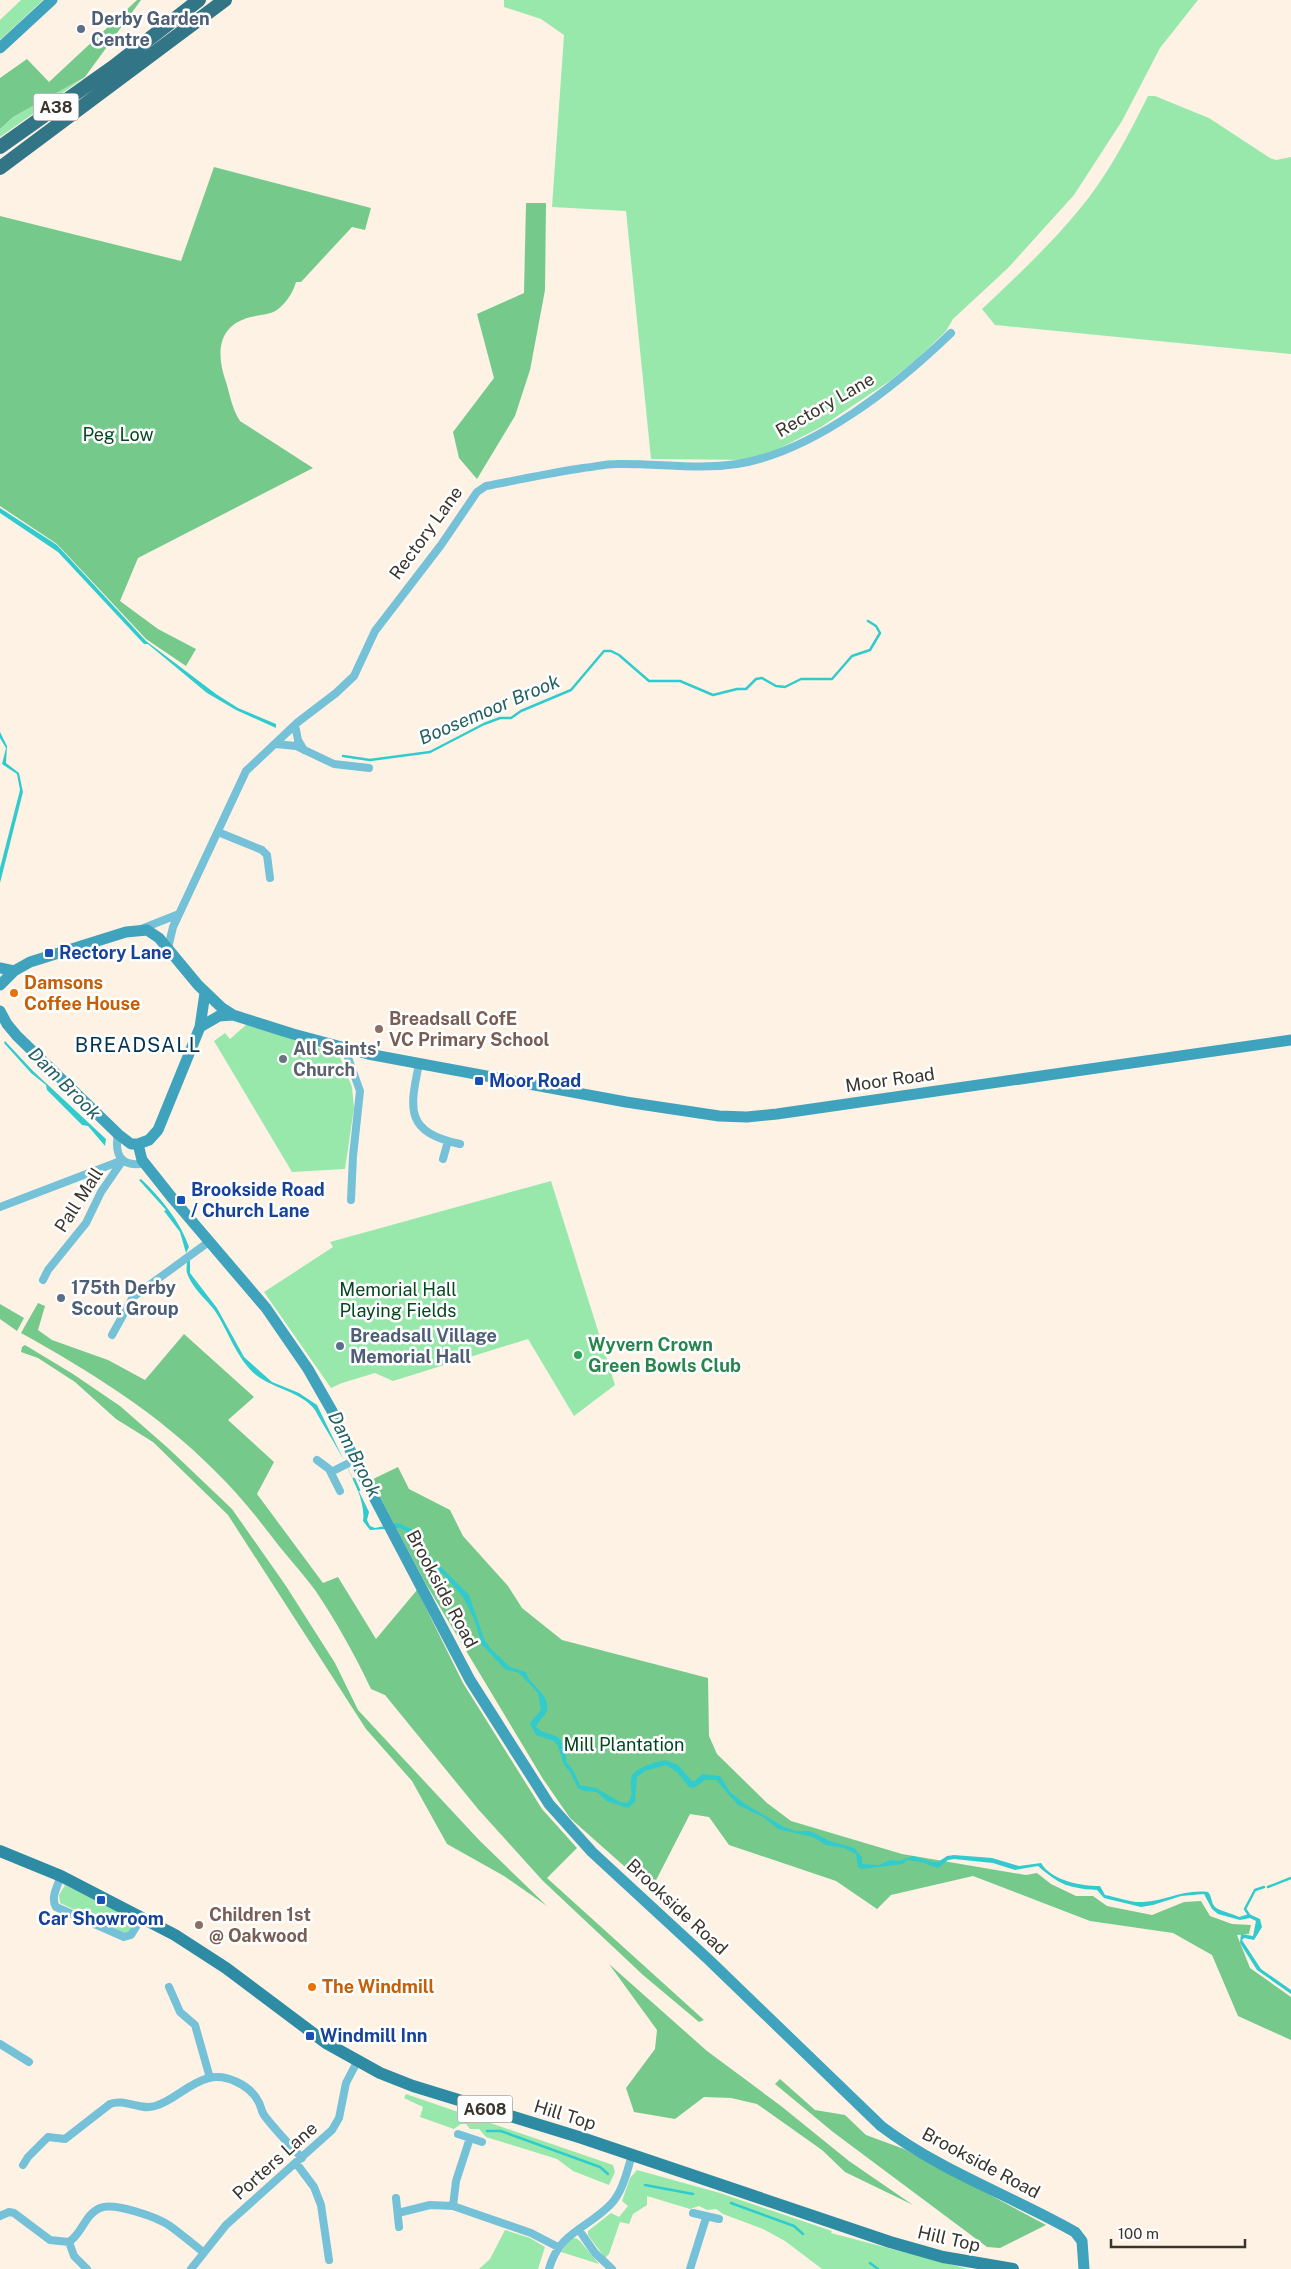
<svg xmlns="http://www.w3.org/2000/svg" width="1291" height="2269" viewBox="0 0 1291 2269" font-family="'Public Sans',sans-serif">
	<rect width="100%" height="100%" fill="#fef2e5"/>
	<path fill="#98e8ac" d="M 21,0 L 43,0 L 0,40 L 0,20 Z
		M 504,0 L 1198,0 L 1160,48 L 1122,121 L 1074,195 L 1008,268 L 953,319 L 946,331 L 916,360 L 891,380 L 821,427 L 757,460 L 651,459 L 626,211 L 552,207 L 564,35 L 541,19 L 504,7 Z
		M 85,77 L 0,137 L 0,129 L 13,117 Z
		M 1148,96 L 1155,96 L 1209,118 L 1270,158 L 1276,160 L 1291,157 L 1291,354 L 995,325 L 982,309 C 1015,278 1049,246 1078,211 C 1107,177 1128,136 1148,96 Z
		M 247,1024 L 339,1055 L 352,1087 L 354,1108 L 345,1169 L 292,1172 L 214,1041 L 225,1033 L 230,1039 Z
		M 551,1181 L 615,1385 L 574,1416 L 528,1339 L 393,1381 L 375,1373 L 342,1383 L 331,1388 L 264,1292 L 333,1247 L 330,1242 Z
		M 65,1885 L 133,1918 L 135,1921 L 131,1931 L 127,1934 L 122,1932 L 60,1903 L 59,1895 Z
		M 406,2094 L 613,2165 L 615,2172 L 609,2185 L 573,2171 L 557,2159 L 486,2137 L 479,2129 L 470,2129 L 466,2124 L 461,2124 L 454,2129 L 420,2117 L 423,2107 L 404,2098 Z
		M 637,2170 L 720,2193 L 832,2231 L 831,2233 L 968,2269 L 822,2269 L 785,2241 L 763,2229 L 723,2214 L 716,2209 L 707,2210 L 699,2206 L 690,2209 L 647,2196 L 647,2205 L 633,2214 L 629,2224 L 620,2222 L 609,2254 L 605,2258 L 588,2235 L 588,2231 L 611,2213 L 619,2217 L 628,2206 L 622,2201 L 630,2178 Z
		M 505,2230 L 530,2238 L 545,2247 L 538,2269 L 479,2269 L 490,2259 Z
		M 576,2238 L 580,2241 L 599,2264 L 561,2252 L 571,2239 Z"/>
	<path fill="#75c98b" d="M 137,0 L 141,0 L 85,77 L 13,117 L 0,129 L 0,78 L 27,59 L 49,82 Z
		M 214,167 L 371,208 L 365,230 L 352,227 L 301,282 L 296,282 C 293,293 286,303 277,310 C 269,315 259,315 251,317 C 217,325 216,354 226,382 C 230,395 232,409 240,421 L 313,468 L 138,558 L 120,601 L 158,629 L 196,649 L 186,666 L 146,639 L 57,544 L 0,506 L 0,216 L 181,261 Z
		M 526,203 L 546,203 L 545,290 L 530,370 L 515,416 L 477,479 L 459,458 L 453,432 L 494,378 L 477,314 L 524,293 Z
		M 38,1303 L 45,1306 L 38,1330 L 52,1340 L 108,1360 L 145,1380 L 184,1334 L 254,1397 L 228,1420 L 274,1462 L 257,1494 L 323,1583 L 338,1577 L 376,1639 L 417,1590 L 463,1683 L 542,1809 L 577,1848 L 547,1878 L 704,2020 L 699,2022 L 643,1975 L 543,1881 L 478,1809 L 385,1695 L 371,1689 C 355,1655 336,1621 315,1590 C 304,1575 291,1561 279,1546 C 259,1520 239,1494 215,1471 C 159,1414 91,1372 21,1333 Z
		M 0,1304 L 24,1318 L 17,1331 L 0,1319 Z
		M 25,1345 L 73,1374 L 120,1406 L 168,1448 L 232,1509 L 286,1586 L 335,1663 L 358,1710 L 480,1841 L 547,1906 L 504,1876 L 447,1844 L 412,1781 L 366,1729 L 228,1515 L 153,1442 L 116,1419 L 75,1382 L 38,1358 L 21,1352 L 22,1347 Z
		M 398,1467 L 409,1489 L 450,1510 L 463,1536 L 508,1586 L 522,1608 L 562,1640 L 708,1678 L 709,1736 L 717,1754 L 767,1803 L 791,1821 L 902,1854 L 1026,1875 L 1037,1873 L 1051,1884 L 1076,1896 L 1093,1896 L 1107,1906 L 1152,1915 L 1184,1902 L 1201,1901 L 1210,1916 L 1232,1924 L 1251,1925 L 1249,1934 L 1237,1935 L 1250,1968 L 1291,1997 L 1291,2040 L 1238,2016 L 1212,1955 L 1173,1933 L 1090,1921 L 973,1876 L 891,1895 L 877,1909 L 836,1881 L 729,1845 L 709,1817 L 690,1814 L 651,1890 L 570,1818 L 543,1779 L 426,1584 L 371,1480 Z
		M 609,1964 L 707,2051 L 781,2106 L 849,2161 L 913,2205 L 845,2172 L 822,2150 L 757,2104 L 731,2098 L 704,2097 L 675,2119 L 634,2112 L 626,2088 L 655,2049 L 657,2030 Z
		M 780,2079 L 815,2110 L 845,2115 L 866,2135 L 904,2149 L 1046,2225 L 1000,2248 L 987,2247 L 833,2132 L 775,2084 Z"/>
	<path fill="#31cbce" d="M 0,508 L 57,545 L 146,641 L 216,694 L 238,708 L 276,724 L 276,728 L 236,710 L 207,693 L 148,644 L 144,644 L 58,552 L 0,513 Z
		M 0,732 L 7,746 L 6,763 L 19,773 L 23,792 L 0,883 L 0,868 L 20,790 L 17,774 L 2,764 L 6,748 L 0,738 Z
		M 5,1041 L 33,1071 L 106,1139 L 105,1146 L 88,1126 L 82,1125 L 47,1090 L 46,1085 L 31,1073 L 4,1043 Z
		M 141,1179 C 161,1198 180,1221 189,1247 L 186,1253 L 180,1232 L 164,1211 L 166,1210 L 139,1180 Z
		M 190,1260 L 190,1273 L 217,1308 L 244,1357 L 272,1382 L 299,1393 L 317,1405 L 369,1512 L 367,1520 L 370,1526 L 375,1528 L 398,1523 L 416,1531 L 431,1557 L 469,1595 L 484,1639 L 491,1649 L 510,1667 L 526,1672 C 529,1686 550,1693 547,1710 C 545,1717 538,1720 536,1727 L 541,1731 L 558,1737 L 561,1741 L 565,1750 L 567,1763 L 573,1770 L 580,1785 L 596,1788 L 620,1802 L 627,1803 C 636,1794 628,1786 632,1776 C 636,1767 656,1762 665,1760 L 678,1765 L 692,1781 L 695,1781 L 702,1774 L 720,1776 L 730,1792 L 745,1804 L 784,1827 L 796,1831 L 810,1831 L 830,1841 L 854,1848 L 862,1857 L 862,1864 L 879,1865 L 890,1860 L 899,1861 L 913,1856 L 933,1862 L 938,1862 L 947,1856 L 954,1855 L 992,1858 L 1019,1866 L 1041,1863 C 1052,1881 1081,1886 1100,1886 L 1105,1895 C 1117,1897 1131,1903 1143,1902 C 1166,1901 1183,1889 1208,1892 C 1212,1896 1211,1903 1215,1907 C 1218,1910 1233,1914 1239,1917 L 1249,1914 L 1260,1919 L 1262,1927 L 1254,1940 L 1244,1938 L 1242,1940 L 1261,1969 L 1291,1990 L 1291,1994 L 1257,1970 L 1240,1943 L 1241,1934 L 1253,1936 L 1256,1921 L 1250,1918 L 1240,1920 L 1218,1914 L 1212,1909 L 1204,1894 L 1181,1896 L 1153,1905 L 1141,1907 L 1104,1898 L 1097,1890 C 1068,1888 1060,1885 1038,1866 L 1015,1870 L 993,1863 L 954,1859 L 948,1860 L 938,1868 L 921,1862 L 907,1860 L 903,1864 L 862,1869 L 858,1867 L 856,1854 L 844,1848 L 826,1845 L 813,1837 L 778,1829 L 763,1817 L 738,1805 L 716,1780 L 705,1780 L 694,1788 L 689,1787 L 677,1772 L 666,1765 L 645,1771 L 637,1777 L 635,1802 L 628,1808 L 607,1801 L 597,1792 L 584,1791 L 578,1788 L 570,1772 L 564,1765 L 558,1746 L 554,1741 L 536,1735 L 530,1723 L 541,1710 L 538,1693 L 519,1673 L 505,1669 L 482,1645 L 474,1619 L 463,1597 L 443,1574 L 429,1564 L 421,1545 L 415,1536 L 400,1528 L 370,1530 L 363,1521 C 368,1492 330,1438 315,1410 C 302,1392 274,1389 256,1375 C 236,1358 229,1332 215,1311 C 206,1299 192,1288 187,1273 C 186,1270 187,1265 187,1262 Z"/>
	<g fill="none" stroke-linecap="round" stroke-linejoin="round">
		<path stroke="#31cbce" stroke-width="2.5" d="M 343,756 L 370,760 L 430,752 L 484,724 L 500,718 L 511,718 L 521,711 L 571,690 L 604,651 L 611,651 L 619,655 L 649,681 L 680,681 L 713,695 L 737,689 L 746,689 L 756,679 L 762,678 L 776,686 L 785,687 L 801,679 L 832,679 L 852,656 L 870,650 L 880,633 L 876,626 L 868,621
			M 354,1479 L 359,1490
			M 1268,1887 L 1291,1878
			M 1249,1915 L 1245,1909 L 1255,1890 L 1264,1887
			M 487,2131 L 501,2131 L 600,2167 L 608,2174
			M 645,2185 L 693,2194
			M 731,2203 L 794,2226 L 803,2234
			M 870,2263 L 878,2269"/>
		<path stroke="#75c1d7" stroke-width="8" d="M 295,725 L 298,740 L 304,750
			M 275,744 L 296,746 L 334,764 L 369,768
			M 218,832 L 262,850 L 267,855 L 270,878
			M 141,929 L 179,914
			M 168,948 L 173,927 L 246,771 L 298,722 L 336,693 L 354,676 L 375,631 L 441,545 L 477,492 L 486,486 C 518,480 550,473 583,468 C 594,467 605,464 616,464 C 657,463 697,470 737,464 C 814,452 897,385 951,333
			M 345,1049 L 360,1091 L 353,1156 L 351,1200
			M 419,1064 C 409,1111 406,1132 460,1144
			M 118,1134 C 114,1156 122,1168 145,1163
			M 443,1159 L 448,1141
			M 0,1207 L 123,1160
			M 43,1280 L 48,1270 L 86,1223 L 101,1192 L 123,1160
			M 112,1335 L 133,1297 L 210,1241
			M 317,1460 L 329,1469 L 340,1491
			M 331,1472 L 355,1460
			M 61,1876 C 58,1885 50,1898 56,1907 L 124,1937 L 131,1935 L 142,1917
			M 169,1987 L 180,2012 L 195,2025 L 210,2078
			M 0,2044 L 29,2062
			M 458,2134 L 482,2142
			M 296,2163 L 314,2187 L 321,2205 L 329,2260
			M 23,2165 L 28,2157 L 48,2137 L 65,2139 L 110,2104 C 125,2098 139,2111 155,2106 C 174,2101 188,2083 209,2078 C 226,2074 250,2085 258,2101 C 261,2105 261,2111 264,2115 C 275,2130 289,2144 302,2158
			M 396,2198 L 399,2227
			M 453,2206 L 456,2181 L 470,2138
			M 398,2213 L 430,2205 L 453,2206 L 531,2233 L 558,2247
			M 693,2213 L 719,2219
			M 0,2216 L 9,2212 L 14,2213 L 50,2240 L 69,2242 C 82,2234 85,2214 100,2208 C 114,2202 157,2217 170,2226 C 181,2234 192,2243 203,2252
			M 579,2230 L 595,2253 L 612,2269
			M 69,2242 L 74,2256 L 87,2269
			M 191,2269 L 226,2225 L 332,2130 L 339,2118 L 346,2083 L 357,2062
			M 549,2269 C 559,2232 587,2229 611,2204 C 623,2191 627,2171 632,2155
			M 690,2269 L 706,2218"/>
		<path stroke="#40a3bd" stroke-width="11" d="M 0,48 L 52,0
			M 0,968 L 14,971 L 30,962 L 126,932 L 147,930 L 159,938 L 198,985 L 222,1008 L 233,1015 L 293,1034 L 368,1054 L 626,1102 L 719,1116 L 747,1117 L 777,1114 L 1291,1040
			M 0,985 L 14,971
			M 0,1011 L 7,1024 L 17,1036 L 118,1134 L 131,1144 L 138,1144 L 149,1140 L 158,1130 L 200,1027 L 205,993
			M 200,1027 L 219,1016 L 233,1015
			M 138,1144 L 142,1160 L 173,1199 L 266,1308 L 308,1369 L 332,1411 L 357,1465 L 470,1680 L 549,1804 L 592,1852 L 709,1960 L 881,2126 C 940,2171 1012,2196 1075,2232 L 1082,2241 L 1084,2269"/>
		<path stroke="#2d8ba3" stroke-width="12" d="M 0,1851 L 61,1876 L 175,1935 L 226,1968 L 326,2043 L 380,2073 L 413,2086 L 582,2138 L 890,2242 L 943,2257 L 1013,2269"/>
		<path stroke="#327587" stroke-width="14" d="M 0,147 L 113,67 L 199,0
			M 0,168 L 225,0"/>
	</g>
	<g fill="#5c6f8a" stroke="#fff" stroke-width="2">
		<circle cx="81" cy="29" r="5"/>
		<circle cx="61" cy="1298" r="5"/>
		<circle cx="340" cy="1346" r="5"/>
	</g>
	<g fill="#1a4fb4" stroke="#fff" stroke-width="2">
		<rect x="44" y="948" width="10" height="10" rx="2.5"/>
		<rect x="474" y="1076" width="10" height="10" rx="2.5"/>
		<rect x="176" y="1195" width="10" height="10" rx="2.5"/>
		<rect x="96" y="1895" width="10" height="10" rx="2.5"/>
		<rect x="305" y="2031" width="10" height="10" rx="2.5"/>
	</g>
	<g fill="#e8710a" stroke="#fff" stroke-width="2">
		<circle cx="14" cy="993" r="5"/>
		<circle cx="312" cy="1987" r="5"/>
	</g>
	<g fill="#8d6e63" stroke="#fff" stroke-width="2">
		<circle cx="379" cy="1029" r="5"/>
		<circle cx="199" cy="1925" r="5"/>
	</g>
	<circle fill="#6b7280" stroke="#fff" stroke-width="2" cx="283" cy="1059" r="5"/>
	<circle fill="#2e9e5b" stroke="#fff" stroke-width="2" cx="578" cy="1355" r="5"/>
	<g text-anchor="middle" stroke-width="5" stroke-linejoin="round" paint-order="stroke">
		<g fill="#fff" stroke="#74716c" stroke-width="1">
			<rect x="33.5" y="93.5" width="45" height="27" rx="4"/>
			<rect x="457.5" y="2095.5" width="55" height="27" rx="4"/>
		</g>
		<g font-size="16" font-weight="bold" fill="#39342d">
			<text x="56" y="113">A38</text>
			<text x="485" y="2115">A608</text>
		</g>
		<g font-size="18" font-weight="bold" fill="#4e5e75" stroke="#fff" text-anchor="start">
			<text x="91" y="25">Derby Garden<tspan x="91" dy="21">Centre</tspan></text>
			<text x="71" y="1294">175th Derby<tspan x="71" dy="21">Scout Group</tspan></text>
			<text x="350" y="1342">Breadsall Village<tspan x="350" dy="21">Memorial Hall</tspan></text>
		</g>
		<g font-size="18" fill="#39342d" stroke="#fff">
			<text transform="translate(825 405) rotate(-30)" y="6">Rectory Lane</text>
			<text transform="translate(426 533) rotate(-54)" y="6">Rectory Lane</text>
			<text transform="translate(890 1080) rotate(-8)" y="6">Moor Road</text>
			<text transform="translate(79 1200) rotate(-57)" y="6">Pall Mall</text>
			<text transform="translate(442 1589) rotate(62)" y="6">Brookside Road</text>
			<text transform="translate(677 1907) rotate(43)" y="6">Brookside Road</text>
			<text transform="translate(565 2115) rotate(17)" y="6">Hill Top</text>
			<text transform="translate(275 2161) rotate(-42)" y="6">Porters Lane</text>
			<text transform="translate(981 2163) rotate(28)" y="6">Brookside Road</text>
			<text transform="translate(949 2239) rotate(13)" y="6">Hill Top</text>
		</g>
		<g font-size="18" fill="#044720" stroke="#fff">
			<text x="118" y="441">Peg Low</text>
			<text x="398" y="1296">Memorial Hall<tspan x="398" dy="21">Playing Fields</tspan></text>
			<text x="624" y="1751">Mill Plantation</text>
		</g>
		<g font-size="18" font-weight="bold" fill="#164399" stroke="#fff" text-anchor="start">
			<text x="59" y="959">Rectory Lane</text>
			<text x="489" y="1087">Moor Road</text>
			<text x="191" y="1196">Brookside Road<tspan x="191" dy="21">/ Church Lane</tspan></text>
			<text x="101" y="1925" text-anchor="middle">Car Showroom</text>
			<text x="320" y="2042">Windmill Inn</text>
		</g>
		<g font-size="18" font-weight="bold" fill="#c56008" stroke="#fff" text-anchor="start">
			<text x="24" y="989">Damsons<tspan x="24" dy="21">Coffee House</tspan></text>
			<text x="322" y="1993">The Windmill</text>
		</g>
		<g font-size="18" font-weight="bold" fill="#785e54" stroke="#fff" text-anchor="start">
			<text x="389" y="1025">Breadsall CofE<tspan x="389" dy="21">VC Primary School</tspan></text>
			<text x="209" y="1921">Children 1st<tspan x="209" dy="21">@ Oakwood</tspan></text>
		</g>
		<g font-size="18" font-weight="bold" fill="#5b616d" stroke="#fff" text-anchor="start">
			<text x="293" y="1055">All Saints'<tspan x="293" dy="21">Church</tspan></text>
		</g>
		<g font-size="18" font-weight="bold" fill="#27864d" stroke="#fff" text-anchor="start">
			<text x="588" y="1351">Wyvern Crown<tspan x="588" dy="21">Green Bowls Club</tspan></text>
		</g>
		<g font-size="19" font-style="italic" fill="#246061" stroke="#fff">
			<text transform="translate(489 709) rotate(-23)" y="7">Boosemoor Brook</text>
			<text transform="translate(65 1083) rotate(45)" y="7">Dam Brook</text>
			<text transform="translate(355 1454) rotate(63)" y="7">Dam Brook</text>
		</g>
		<g font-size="20" letter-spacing="1" fill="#035" stroke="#fff">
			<text x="138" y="1052">BREADSALL</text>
		</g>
	</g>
	<path d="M1111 2239v8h134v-8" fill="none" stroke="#39342d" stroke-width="2.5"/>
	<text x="1118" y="2239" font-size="15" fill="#39342d" stroke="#ffffff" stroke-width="4" paint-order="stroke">100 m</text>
</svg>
